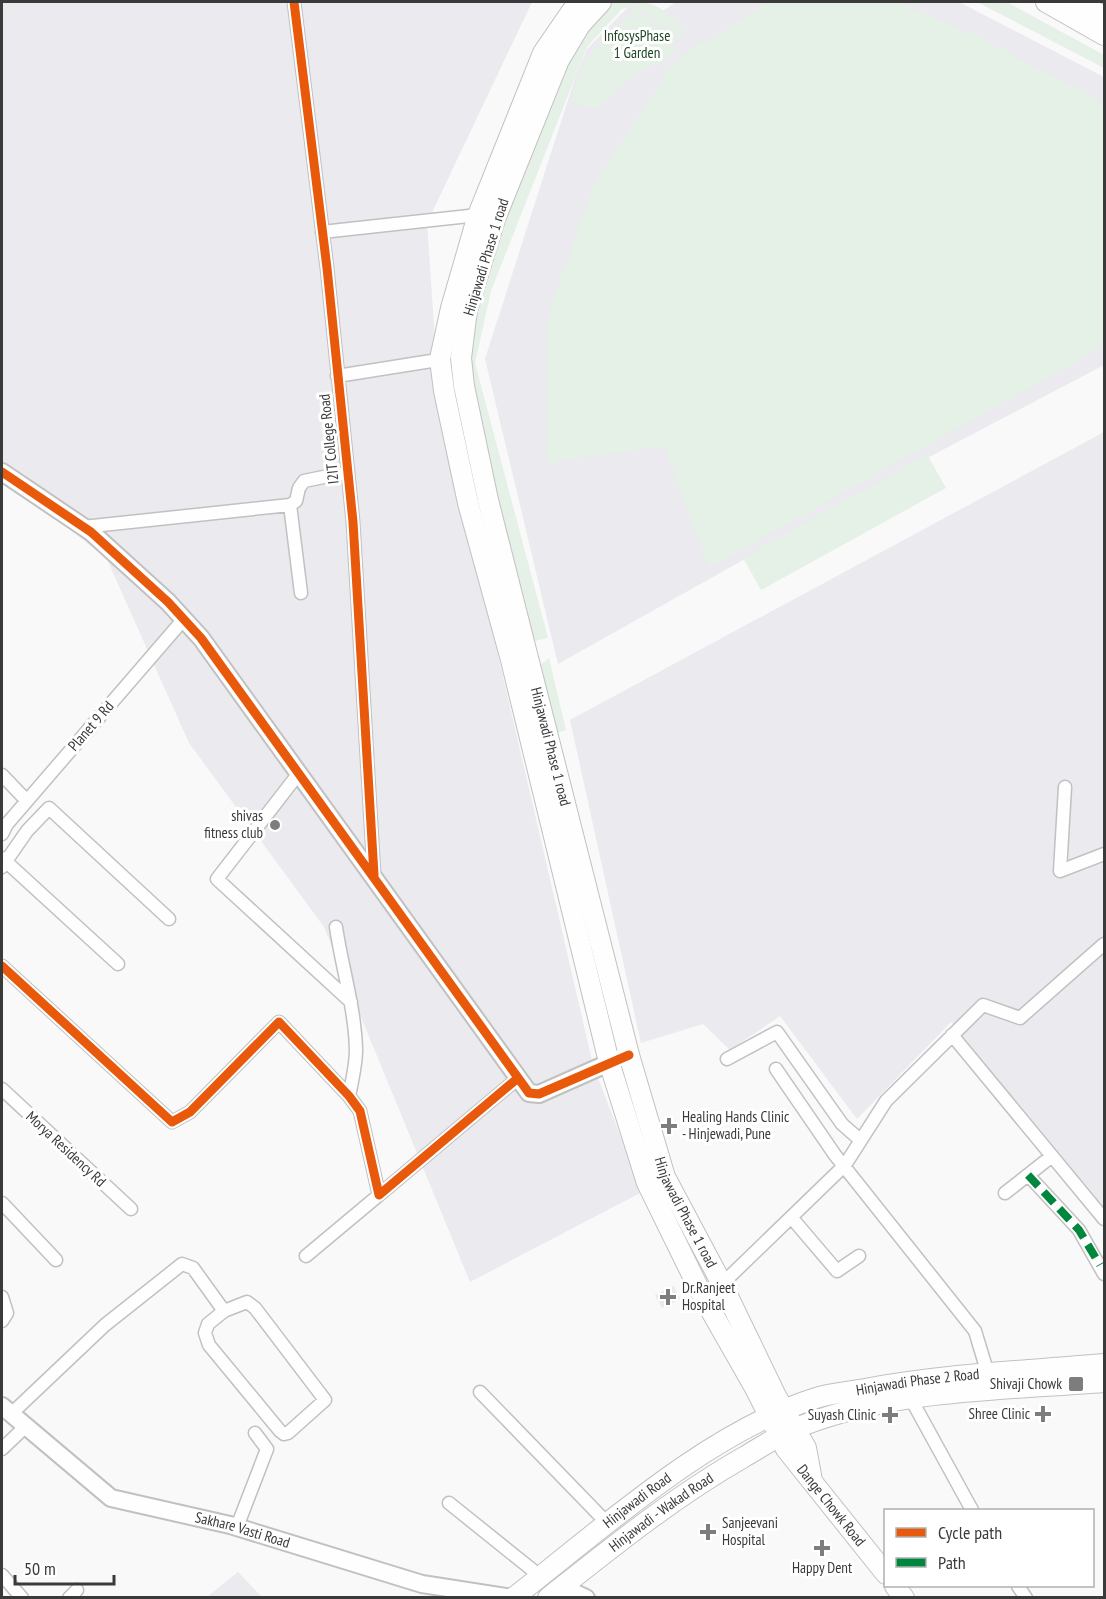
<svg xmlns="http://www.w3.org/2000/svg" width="1106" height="1599" viewBox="0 0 1106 1599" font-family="'PT Sans Narrow',sans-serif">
	<rect width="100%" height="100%" fill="#f9f9fa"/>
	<path fill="#eaeaef" d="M 2,2 L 532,2 L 427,223 L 439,400 L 593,1065 L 642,1192 L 470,1282 L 324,927 L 189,743 L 106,557 L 2,479 Z
		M 676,2 L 959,2 L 1104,77 L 1104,365 L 891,477 L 558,664 L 485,359 L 576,75 L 587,49 L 632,3 L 660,13 Z
		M 1104,432 L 1104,1208 L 951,1022 L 857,1119 L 780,1016 L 730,1050 L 703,1024 L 641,1043 L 570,720 Z
		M 674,1286 L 680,1299 L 662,1308 L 655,1295 Z
		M 238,1572 L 262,1597 L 207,1597 Z"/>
	<path fill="#e5f1e6" d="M 612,2 C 653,2 655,0 684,29 L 682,36 L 676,38 L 637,6 L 622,9 L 587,47 L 491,291 L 475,363 L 548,638 L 530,642 L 467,368 L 470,322 L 483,278 L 569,54 Z
		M 770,2 L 896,2 L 983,39 L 1104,104 L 1104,346 L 709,568 L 664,446 L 547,463 L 547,318 L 595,181 L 675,60 Z
		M 977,2 L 1007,2 L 1104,55 L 1104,68 Z
		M 636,9 L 674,39 L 675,51 L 666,60 L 645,69 L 626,82 L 600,105 L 592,109 L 569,101 L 584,61 Z
		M 927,454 L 946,488 L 761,590 L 743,558 Z
		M 549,658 L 566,730 L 551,735 L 535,669 Z"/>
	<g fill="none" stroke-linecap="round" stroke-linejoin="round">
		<g stroke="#c1c1c1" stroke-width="15">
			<path id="street" d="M 294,2 L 327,268 L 353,522 L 374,875
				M 322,232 L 478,215
				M 337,376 L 444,359
				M 290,505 L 301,593
				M 83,527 L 290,505 L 296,501 L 299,488 L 304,481 L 348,472
				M 299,773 L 217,879 L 351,1002
				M 2,775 L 27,801
				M 1065,787 L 1060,871 L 1104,854
				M 2,834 L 7,824 L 183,620
				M 2,858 L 118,964
				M 2,867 L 27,831 L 49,808 L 169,919
				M 336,927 C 342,968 355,1008 356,1050 C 356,1065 352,1081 349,1096
				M 2,966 L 172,1122 L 190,1112 L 279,1022 L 349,1096 L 360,1111 L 379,1195 L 518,1078
				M 952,1035 L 1104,1219
				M 727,1059 L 777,1032 L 842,1124 L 859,1139
				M 776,1069 L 835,1155 L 975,1331 L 988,1374
				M 2,1089 L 131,1209
				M 1028,1175 L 1079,1230 L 1104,1274
				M 1005,1193 L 1052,1156
				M 2,1203 L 56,1260
				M 791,1217 L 837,1271 L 859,1256
				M 306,1256 L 379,1195
				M 702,1295 L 722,1284 L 845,1165 L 886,1101 L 983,1005 L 1020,1018 L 1104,944
				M 2,1297 L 7,1313 L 2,1321
				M 480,1392 L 608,1524
				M 911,1399 L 972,1510
				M 10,1415 L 105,1325 L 182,1264 L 193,1268 L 224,1311 L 208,1324 L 205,1333 L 209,1345 L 280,1431 L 284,1434 L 288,1433 L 325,1400 L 255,1308 L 247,1302 L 224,1311
				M 2,1449 L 25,1427
				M 449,1503 L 540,1576
				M 237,1527 L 267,1449 L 255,1433
				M 2,1575 L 22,1598
				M 1018,1586 L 1026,1598
				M 69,1598 L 77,1590"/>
		</g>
		<g stroke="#c1c1c1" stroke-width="20">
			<g id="secondary">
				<path d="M 2,472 L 91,532 L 168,602 L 201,638 L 529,1093 L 539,1094 L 620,1058"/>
				<path id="s1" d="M 2,1406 L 111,1498 L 230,1525 L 422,1584 L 512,1598"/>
				<path d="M 562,1587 L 586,1598"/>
			</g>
		</g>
		<g stroke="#c1c1c1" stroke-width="22">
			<g id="primary">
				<path id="s2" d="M 578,2 L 543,53 L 478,215 L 451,308 L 440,359 L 444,391 L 468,503 L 510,656 L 609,1062 L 647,1183 L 702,1295 L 755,1388 L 786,1449 L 886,1574"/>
				<path id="s3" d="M 601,2 L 580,25 L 559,60 L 495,219 L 467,310 L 461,358 L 464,386 L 488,500 L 527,654 L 629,1055 L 665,1177 L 722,1284 L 776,1396 L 806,1448 L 812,1480"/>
				<path d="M 1046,2 L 1104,35"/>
				<path d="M 1078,2 L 1104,17"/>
				<path d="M 895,1586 L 904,1598"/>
				<path id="s4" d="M 513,1598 C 602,1529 708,1432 816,1398 C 831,1393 849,1392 865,1389 C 943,1374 1025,1371 1104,1364"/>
				<path id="s5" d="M 548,1598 C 611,1548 674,1497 744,1457 C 763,1446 783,1432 804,1425 C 898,1389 1005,1390 1104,1382"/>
			</g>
		</g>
		<use href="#street" stroke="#fefefe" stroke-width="12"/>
		<use href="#secondary" stroke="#fefefe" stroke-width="16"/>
		<use href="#primary" stroke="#fefefe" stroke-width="20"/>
		<path stroke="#00873e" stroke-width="8" stroke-dasharray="15 8" stroke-linecap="butt" d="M 1028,1175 L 1079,1230 L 1100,1265"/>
		<g stroke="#fff" stroke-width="13">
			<path id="cycleway" d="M 294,2 L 327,268 L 353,522 L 374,875
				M 2,472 L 91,532 L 168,602 L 201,638 L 529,1093 L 539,1094 L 629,1055
				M 2,966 L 172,1122 L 190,1112 L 279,1022 L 349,1096 L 360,1111 L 379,1195 L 518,1078"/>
		</g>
		<use href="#cycleway" stroke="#e8590c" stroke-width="9"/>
	</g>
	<g fill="#7d7d7e" stroke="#fff" stroke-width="2">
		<circle cx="275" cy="825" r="6"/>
		<path d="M666 1117h6v6h6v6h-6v6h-6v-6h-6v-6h6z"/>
		<path d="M665 1288h6v6h6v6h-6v6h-6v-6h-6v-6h6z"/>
		<rect x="1068" y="1376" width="16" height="16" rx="3"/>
		<path d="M1040 1405h6v6h6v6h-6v6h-6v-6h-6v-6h6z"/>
		<path d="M887 1406h6v6h6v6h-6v6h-6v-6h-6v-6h6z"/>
		<path d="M705 1523h6v6h6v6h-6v6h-6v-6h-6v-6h6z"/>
		<path d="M819 1539h6v6h6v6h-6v6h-6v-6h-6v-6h6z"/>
	</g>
	<g text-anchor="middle" stroke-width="6" stroke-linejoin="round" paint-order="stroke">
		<g font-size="15" fill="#1e4724" stroke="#fff">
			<text x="637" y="41">InfosysPhase<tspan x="637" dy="17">1 Garden</tspan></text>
		</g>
		<g font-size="15" fill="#3a3a3b" stroke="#fff">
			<text transform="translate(486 257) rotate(-73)" y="5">Hinjawadi Phase 1 road</text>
			<text transform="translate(329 439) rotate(-96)" y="5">I2IT College Road</text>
			<text transform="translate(91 726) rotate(-49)" y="5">Planet 9 Rd</text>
			<text dy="5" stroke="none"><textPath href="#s3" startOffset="786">Hinjawadi Phase 1 road</textPath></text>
			<text transform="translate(66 1149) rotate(43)" y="5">Morya Residency Rd</text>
			<text dy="5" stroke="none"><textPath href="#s3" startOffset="1272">Hinjawadi Phase 1 road</textPath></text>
			<text dy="5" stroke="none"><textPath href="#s4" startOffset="468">Hinjawadi Phase 2 Road</textPath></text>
			<text dy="5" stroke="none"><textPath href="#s4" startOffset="158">Hinjawadi Road</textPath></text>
			<text dy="5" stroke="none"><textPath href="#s2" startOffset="1608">Dange Chowk Road</textPath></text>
			<text dy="5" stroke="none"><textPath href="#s5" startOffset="142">Hinjawadi - Wakad Road</textPath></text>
			<text dy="5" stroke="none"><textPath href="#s1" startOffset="278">Sakhare Vasti Road</textPath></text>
		</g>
		<g font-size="15" fill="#3a3a3b" stroke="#fff" text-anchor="end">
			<text x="263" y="821">shivas<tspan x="263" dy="17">fitness club</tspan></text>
			<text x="682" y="1122" text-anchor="start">Healing Hands Clinic<tspan x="682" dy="17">- Hinjewadi, Pune</tspan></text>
			<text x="682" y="1293" text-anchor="start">Dr.Ranjeet<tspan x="682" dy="17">Hospital</tspan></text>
			<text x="1062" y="1389">Shivaji Chowk</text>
			<text x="1030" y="1419">Shree Clinic</text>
			<text x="876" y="1420">Suyash Clinic</text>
			<text x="722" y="1528" text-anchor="start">Sanjeevani<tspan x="722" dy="17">Hospital</tspan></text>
			<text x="822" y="1573" text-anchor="middle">Happy Dent</text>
		</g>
	</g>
	<rect width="1106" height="1599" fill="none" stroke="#3a3a3b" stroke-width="6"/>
	<rect x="884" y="1509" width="210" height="78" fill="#ffffff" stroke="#b0b0b1" stroke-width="1.5"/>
	<rect x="896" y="1528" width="30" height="9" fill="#e8590c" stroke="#b0b0b1" stroke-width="1.5"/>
	<text x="938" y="1539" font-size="18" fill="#3a3a3b">Cycle path</text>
	<rect x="896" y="1558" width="30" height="9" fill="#00873e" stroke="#b0b0b1" stroke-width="1.5"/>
	<text x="938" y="1569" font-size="18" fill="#3a3a3b">Path</text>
	<path d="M15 1575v9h99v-9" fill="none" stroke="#3a3a3b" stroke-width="3"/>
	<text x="24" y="1575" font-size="18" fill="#3a3a3b" stroke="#ffffff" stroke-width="4.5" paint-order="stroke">50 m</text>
</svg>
